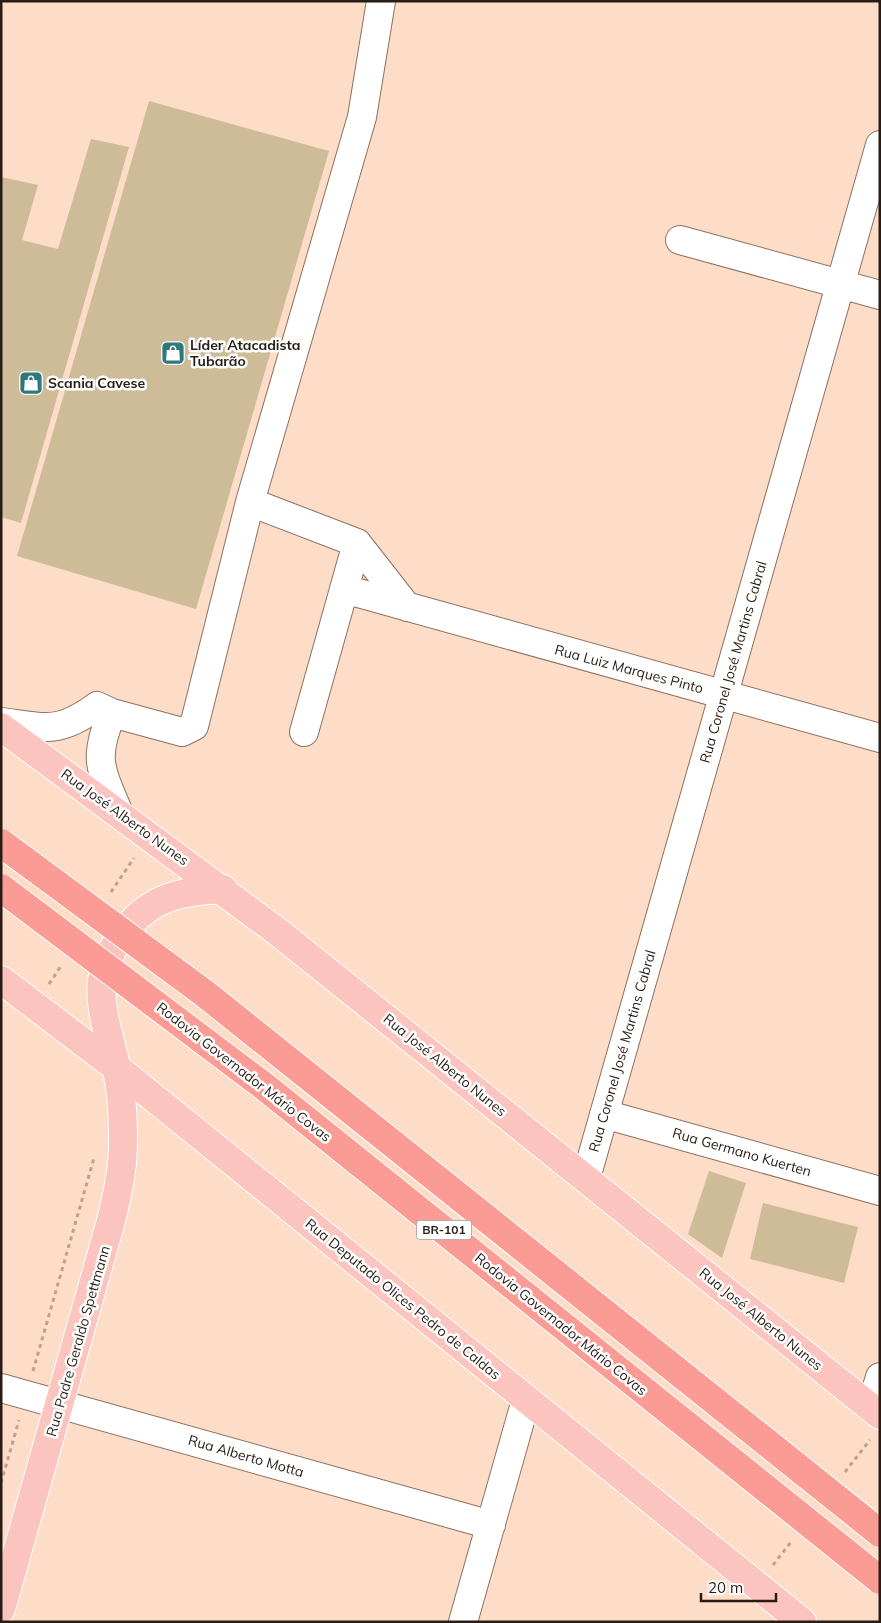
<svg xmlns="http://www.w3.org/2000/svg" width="881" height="1623" viewBox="0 0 881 1623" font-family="Mulish,sans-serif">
	<rect width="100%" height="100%" fill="#fddcc8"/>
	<path fill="#cebb98" d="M 149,101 L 329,151 L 196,609 L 17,556 Z
		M 91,139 L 129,147 L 21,523 L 1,517 L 1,177 L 38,185 L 22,240 L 58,249 Z
		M 709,1171 L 746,1183 L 722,1258 L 688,1234 Z
		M 763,1203 L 858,1227 L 844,1283 L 750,1259 Z"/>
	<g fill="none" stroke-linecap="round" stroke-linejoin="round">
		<g stroke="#8e715f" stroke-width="30">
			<path id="minor" d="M 381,1 L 362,117 L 250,502 L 357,543 L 407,607
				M 680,240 L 880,295
				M 344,589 L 880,738
				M 112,713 C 93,758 100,768 118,811
				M 1,722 C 46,728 59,734 97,706 L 112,713 L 182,732 L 194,726 L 250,502
				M 304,732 L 357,543
				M 604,1114 L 880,1191
				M 586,1178 L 880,145
				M 1,1388 L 491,1525
				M 871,1407 L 880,1377
				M 463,1622 L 526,1400"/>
		</g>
		<g stroke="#fff" stroke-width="30">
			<path id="major" d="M 1,727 L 278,932 L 880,1415
				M 1,980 L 117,1068 L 802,1622
				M 1,1609 L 111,1221 C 118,1192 124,1164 123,1134 C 123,1113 121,1087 116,1066 C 103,1008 86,979 128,927 C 153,896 184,891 223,889"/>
		</g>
		<path stroke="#bda292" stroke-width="3" stroke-dasharray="4 4" stroke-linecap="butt" d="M 111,892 L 134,858
			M 49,984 L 61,966
			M 33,1371 L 94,1158
			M 845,1472 L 870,1440
			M 1,1483 L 19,1420
			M 773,1565 L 791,1542"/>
		<use href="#minor" stroke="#fff" stroke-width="28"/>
		<use href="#major" stroke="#fcc4bf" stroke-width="28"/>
		<g stroke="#fff" stroke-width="30" stroke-linecap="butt">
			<path id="highway-bridge" d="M 1,843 L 204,993 L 880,1533
				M 1,888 L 265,1087 L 880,1580"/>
		</g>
		<use href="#highway-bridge" stroke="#fa9c95" stroke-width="28"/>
	</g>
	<defs>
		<g id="shop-square" transform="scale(1.25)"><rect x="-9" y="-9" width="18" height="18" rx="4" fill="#2e787b" stroke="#fff"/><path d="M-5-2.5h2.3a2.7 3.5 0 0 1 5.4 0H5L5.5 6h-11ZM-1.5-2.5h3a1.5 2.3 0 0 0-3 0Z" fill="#fff"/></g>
	</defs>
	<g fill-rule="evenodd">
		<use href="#shop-square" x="173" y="353"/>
		<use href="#shop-square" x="31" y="383"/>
	</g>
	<g text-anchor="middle" stroke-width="5" stroke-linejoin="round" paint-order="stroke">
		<rect fill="#fff" stroke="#68605b" stroke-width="1" x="416.5" y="1220.5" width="55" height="19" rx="4"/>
		<g font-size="12" font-weight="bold" fill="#281c15">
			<text x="444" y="1234">BR-101</text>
		</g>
		<g font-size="14" font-weight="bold" fill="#281c15" stroke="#fff" text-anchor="start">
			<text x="190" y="350">Líder Atacadista<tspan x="190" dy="16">Tubarão</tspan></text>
			<text x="48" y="388">Scania Cavese</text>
		</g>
		<g font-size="14" fill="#281c15" stroke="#fff">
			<text transform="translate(733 662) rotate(-74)" y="5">Rua Coronel José Martins Cabral</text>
			<text transform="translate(629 669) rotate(15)" y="5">Rua Luiz Marques Pinto</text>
			<text transform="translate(125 817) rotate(36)" y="5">Rua José Alberto Nunes</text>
			<text transform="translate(622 1051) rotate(-74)" y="5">Rua Coronel José Martins Cabral</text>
			<text transform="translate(445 1065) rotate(39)" y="5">Rua José Alberto Nunes</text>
			<text transform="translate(244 1072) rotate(38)" y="5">Rodovia Governador Mário Covas</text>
			<text transform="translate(742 1152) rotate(16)" y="5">Rua Germano Kuerten</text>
			<text transform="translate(403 1299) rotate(39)" y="5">Rua Deputado Olices Pedro de Caldas</text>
			<text transform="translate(761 1319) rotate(39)" y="5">Rua José Alberto Nunes</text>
			<text transform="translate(561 1324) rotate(39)" y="5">Rodovia Governador Mário Covas</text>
			<text transform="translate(78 1341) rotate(-74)" y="5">Rua Padre Geraldo Spettmann</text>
			<text transform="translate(246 1456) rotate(16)" y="5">Rua Alberto Motta</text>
		</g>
	</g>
	<rect width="881" height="1623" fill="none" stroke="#281c15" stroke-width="5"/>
	<path d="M701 1593v8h75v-8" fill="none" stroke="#281c15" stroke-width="2.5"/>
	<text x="708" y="1593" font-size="15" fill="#281c15" stroke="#ffffff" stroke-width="4" paint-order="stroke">20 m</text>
</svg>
